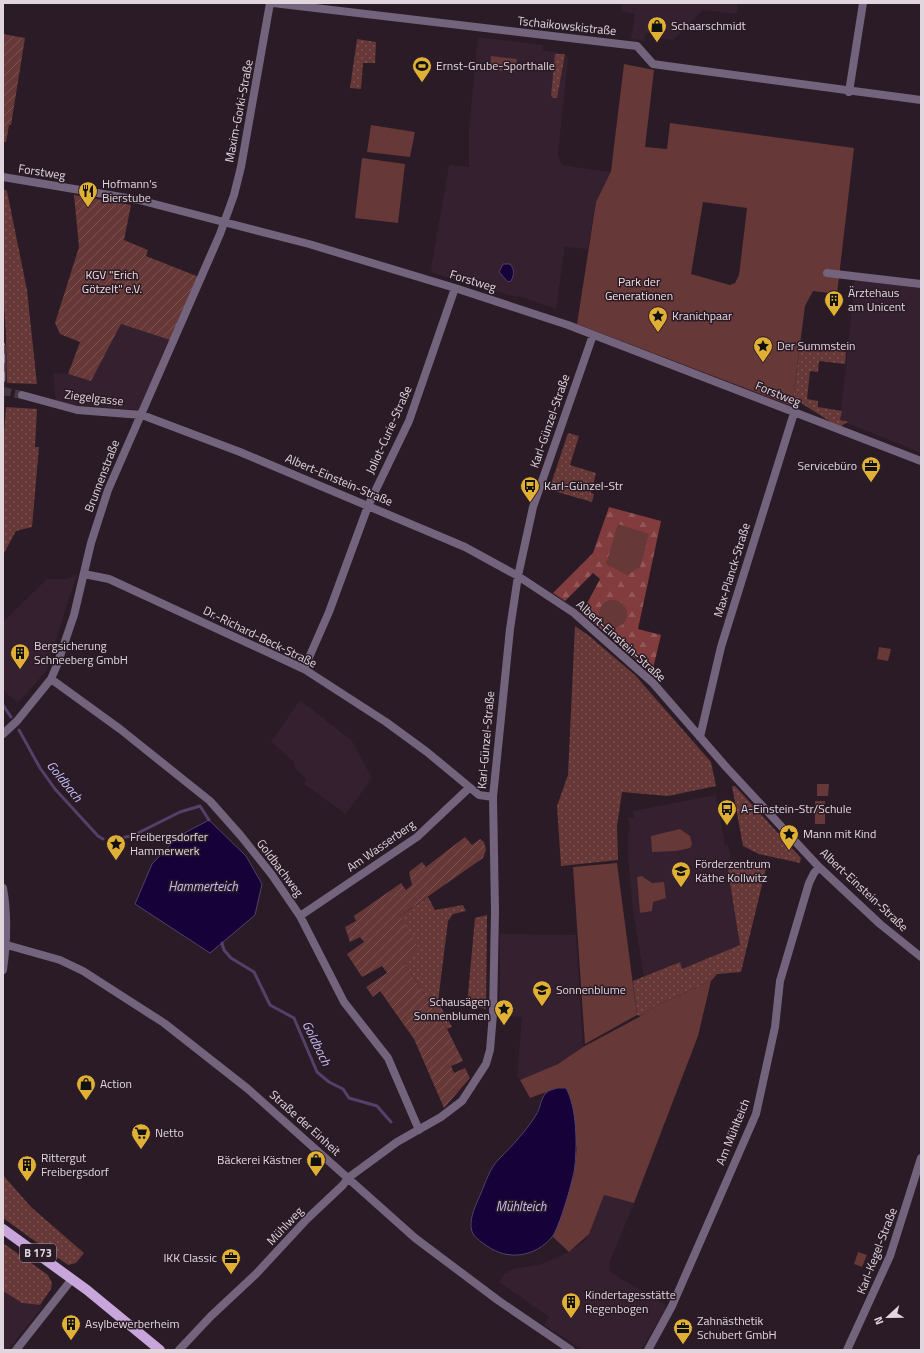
<svg xmlns="http://www.w3.org/2000/svg" width="924" height="1353" viewBox="0 0 924 1353" font-family="'Titillium Web',sans-serif">
	<defs>
		<pattern id="grass-dots" width="8" height="8" patternUnits="userSpaceOnUse"><rect width="8" height="8" fill="#663837"/><path d="M2 2h.1M6 6h.1" fill="none" stroke="#7c5454" stroke-width="1.8" stroke-linecap="round"/></pattern>
		<pattern id="forest-firs" width="22" height="20" patternUnits="userSpaceOnUse"><rect width="22" height="20" fill="#833c3d"/><path d="M5 1l3.5 6h-7zM16 11l3.5 6h-7z" fill="#945759"/></pattern>
		<pattern id="garden-furrows" width="10" height="10" patternUnits="userSpaceOnUse"><rect width="10" height="10" fill="#663837"/><path d="M-1 1l2-2M0 10L10 0M9 11l2-2" fill="none" stroke="#7c5454"/></pattern>
	</defs>
	<rect width="100%" height="100%" fill="#2a1b26"/>
	<path fill="#352030" d="M 622,3 L 738,3 L 737,14 L 703,10 L 673,40 L 657,38 L 656,35 L 646,33 L 644,41 L 631,39 L 635,14 L 621,11 Z
		M 478,37 L 543,45 L 543,50 L 565,54 L 568,59 L 558,155 L 562,165 L 610,172 L 596,202 L 588,249 L 565,247 L 556,309 L 519,296 L 516,297 L 433,273 L 431,269 L 449,165 L 469,167 L 469,126 Z
		M 855,279 L 921,286 L 921,453 L 840,420 Z
		M 3,293 L 7,370 L 3,445 Z
		M 121,324 L 170,340 L 139,410 L 56,404 L 53,373 L 68,374 L 91,381 Z
		M 77,574 L 46,671 L 18,703 L 3,690 L 3,622 L 47,579 L 68,579 Z
		M 300,700 L 352,741 L 372,778 L 346,814 L 304,784 L 306,778 L 296,770 L 293,761 L 271,742 Z
		M 716,795 L 725,845 L 728,845 L 732,864 L 728,864 L 740,945 L 682,969 L 679,962 L 644,977 L 633,911 L 628,858 L 628,833 L 630,829 L 628,818 L 634,817 L 633,811 Z
		M 500,934 L 576,935 L 583,1047 L 558,1064 L 520,1080 L 517,1076 L 522,1017 L 506,1016 L 500,999 Z
		M 604,1195 L 634,1203 L 609,1264 L 610,1272 L 665,1305 L 665,1310 L 641,1350 L 583,1350 L 544,1325 L 549,1317 L 499,1282 L 504,1274 L 513,1269 L 542,1264 L 569,1252 L 586,1240 Z
		M 3,1291 L 22,1303 L 43,1306 L 8,1350 L 3,1350 Z"/>
	<path fill="url(#grass-dots)" d="M 357,39 L 376,42 L 375,63 L 363,63 L 361,89 L 350,88 Z
		M 555,54 L 565,54 L 557,98 L 554,98 L 551,96 Z
		M 3,189 L 7,191 L 27,290 L 37,384 L 7,383 L 6,334 L 3,293 Z
		M 800,346 L 846,352 L 845,364 L 819,361 L 818,372 L 810,371 L 807,399 L 818,401 L 818,407 L 842,411 L 840,420 L 848,422 L 841,426 L 834,424 L 793,398 Z
		M 6,407 L 37,409 L 35,447 L 39,447 L 32,527 L 16,531 L 3,555 L 3,445 Z
		M 568,433 L 579,436 L 570,465 L 596,473 L 591,493 L 594,494 L 592,502 L 554,491 L 555,486 L 551,484 Z
		M 575,626 L 588,635 L 635,675 L 711,762 L 716,786 L 668,796 L 622,792 L 617,826 L 618,860 L 561,866 L 557,806 L 568,775 Z
		M 732,786 L 735,786 L 801,858 L 800,863 L 759,854 L 743,846 Z
		M 751,862 L 767,864 L 741,972 L 717,974 L 711,981 L 655,1006 L 641,1016 L 637,1015 L 633,981 L 680,962 L 682,969 L 740,945 L 727,864 Z
		M 428,897 L 435,910 L 463,905 L 466,911 L 453,914 L 448,921 L 438,1002 L 452,1027 L 447,1029 L 403,961 L 400,916 Z
		M 487,915 L 486,1009 L 467,1005 L 475,918 Z
		M 3,1175 L 31,1207 L 84,1253 L 76,1263 L 68,1265 L 3,1218 Z
		M 3,1243 L 48,1275 L 52,1283 L 51,1289 L 40,1305 L 22,1303 L 3,1291 Z"/>
	<path fill="url(#forest-firs)" d="M 609,507 L 661,521 L 638,629 L 661,635 L 652,673 L 582,613 L 600,579 L 593,573 L 565,601 L 553,593 L 593,553 Z"/>
	<path fill="#663837" fill-rule="evenodd" d="M 491,56 L 517,59 L 515,72 L 490,70 Z
		M 624,64 L 654,70 L 645,147 L 667,149 L 670,123 L 854,148 L 837,294 L 813,291 L 805,306 L 792,406 L 577,324 L 596,202 L 611,171 ZM 703,202 L 747,208 L 739,275 L 735,283 L 730,285 L 691,274 Z
		M 371,125 L 415,132 L 410,157 L 367,152 Z
		M 362,158 L 405,164 L 398,223 L 355,218 Z
		M 618,524 L 649,534 L 640,567 L 627,575 L 606,564 Z
		M599 614a14 14 0 1 1 28 0a14 14 0 1 1-28 0Z
		M 879,647 L 891,649 L 888,661 L 877,659 Z
		M 817,784 L 829,784 L 828,796 L 817,796 Z
		M 815,801 L 825,801 L 825,824 L 815,824 Z
		M 680,829 L 690,836 L 692,844 L 690,848 L 676,851 L 652,852 L 651,836 Z
		M 617,863 L 637,1015 L 585,1044 L 573,867 Z
		M 642,876 L 652,883 L 664,882 L 666,898 L 653,902 L 652,911 L 640,913 L 637,877 Z
		M 711,981 L 698,1036 L 634,1203 L 604,1195 L 589,1234 L 569,1252 L 553,1237 L 574,1175 L 577,1148 L 557,1088 L 530,1098 L 520,1080 L 558,1064 L 583,1047 L 641,1016 L 655,1006 Z
		M 858,1252 L 867,1255 L 862,1267 L 854,1264 Z"/>
	<path fill="url(#garden-furrows)" d="M 3,34 L 25,38 L 11,125 L 9,125 L 6,142 L 3,142 Z
		M 74,195 L 131,205 L 124,240 L 148,250 L 146,256 L 199,277 L 170,340 L 121,324 L 91,381 L 68,374 L 80,342 L 60,334 L 55,323 L 79,247 Z
		M 465,837 L 472,845 L 480,839 L 484,842 L 486,850 L 483,858 L 400,916 L 420,950 L 403,961 L 447,1029 L 463,1061 L 451,1066 L 454,1073 L 465,1068 L 470,1078 L 444,1108 L 414,1039 L 380,991 L 373,997 L 366,987 L 387,973 L 382,966 L 362,977 L 347,954 L 364,942 L 360,937 L 350,942 L 345,927 L 356,921 L 354,916 L 401,883 L 406,890 L 412,885 L 409,872 L 422,862 L 426,867 Z"/>
	<path fill="#170139" stroke="#54416a" d="M 503,264 L 510,264 C 515,270 514,275 511,281 L 508,282 L 499,272 Z
		M 209,820 L 246,856 L 262,884 L 255,915 L 210,953 L 135,904 L 152,864 L 179,836 Z
		M 557,1088 L 566,1088 C 577,1108 577,1143 575,1165 C 574,1178 559,1229 552,1237 C 535,1257 508,1261 487,1246 C 483,1243 476,1239 473,1234 C 467,1221 476,1205 481,1193 C 486,1181 490,1168 499,1159 C 513,1145 526,1131 536,1115 C 541,1108 540,1099 546,1093 C 549,1090 554,1089 557,1088 Z"/>
	<g fill="none" stroke-linecap="round" stroke-linejoin="round">
		<path stroke="#54416a" stroke-width="3" d="M 3,705 L 11,717
			M 19,730 L 40,768 L 55,789 L 98,836 L 103,839
			M 125,837 L 132,836 L 180,812 L 200,806 L 209,820
			M 222,943 L 224,950 L 231,958 L 254,972 L 270,1005 L 294,1018 L 317,1072 L 329,1082 L 343,1089 L 349,1098 L 377,1106 L 391,1122"/>
		<path stroke="#453742" stroke-width="8" stroke-dasharray="8 4" stroke-linecap="butt" d="M 3,391 L 22,395"/>
		<path stroke="#73637c" stroke-width="8" d="M 273,3 L 637,46 L 653,64 L 667,66 L 921,100
			M 849,92 L 863,3
			M 3,177 L 139,200 L 309,244 L 455,288 L 568,325 L 921,461
			M 827,273 L 921,284
			M 22,395 L 77,410 L 142,415 L 240,452 L 465,547 L 518,576 L 574,613 L 653,683 L 727,768 L 819,867 L 880,924 L 921,957
			M 84,574 L 109,579 L 304,669 L 386,722 L 427,752 L 479,795 L 493,797
			M 304,669 L 329,612 L 368,506 L 409,421 L 455,288
			M 51,679 L 120,729 L 210,801 L 241,836 L 272,875 L 300,916 L 344,1002 L 388,1058 L 419,1130
			M 3,734 L 17,721 L 51,679 L 57,665 L 74,615 L 91,543 L 108,490 L 220,234 L 234,195 L 241,167 L 270,3
			M 700,737 L 721,647 L 794,413
			M 3,888 C 8,916 7,941 3,970
			M 300,916 L 417,837 L 469,788
			M 7,945 L 60,960 L 83,971 L 164,1023 L 248,1089 L 415,1238 L 499,1301 L 571,1350
			M 16,1350 L 72,1279
			M 179,1350 L 211,1316 L 256,1274 L 307,1219 L 343,1185 L 348,1178 L 397,1142 L 441,1117 L 462,1101 L 486,1064 L 490,1050 L 493,1014 L 495,911 L 493,797 L 510,629 L 518,576 L 533,507 L 593,335
			M 648,1350 L 672,1306 L 756,1114 L 775,1027 L 780,981 L 809,883 L 814,873 L 819,867"/>
		<path stroke="#73637c" stroke-width="8" d="M 847,1350 L 890,1256 L 921,1158"/>
		<path stroke="#c8a5da" stroke-width="10" d="M 3,1229 L 87,1290 L 160,1350"/>
		<g stroke="#897c85" stroke-width="4.5">
			<path id="rail" d="M 3,345 L 3,380"/>
		</g>
		<use href="#rail" stroke="#2a1b26" stroke-width="3" stroke-dasharray="9" stroke-linecap="butt"/>
	</g>
	<defs>
		<g id="shop-pin" transform="scale(1)"><path d="M0 17L-7.5 6A9.5 9.5 0 1 1 7.5 6Z" fill="#dfb034" stroke="#2a1b26"/><path d="M-5-2.5h2.3a2.7 3.5 0 0 1 5.4 0H5L5.5 6h-11ZM-1.5-2.5h3a1.5 2.3 0 0 0-3 0Z" fill="#111"/></g>
		<g id="stadium-pin" transform="scale(1)"><path d="M0 17L-7.5 6A9.5 9.5 0 1 1 7.5 6Z" fill="#dfb034" stroke="#2a1b26"/><path d="M0-5a6.5 5 0 1 0 0 10a6.5 5 0 1 0 0-10ZM-3.5-1.8h7v3.6h-7Z" fill="#111"/></g>
		<g id="restaurant-pin" transform="scale(1)"><path d="M0 17L-7.5 6A9.5 9.5 0 1 1 7.5 6Z" fill="#dfb034" stroke="#2a1b26"/><path d="M-5-6h1v4h1v-4h1v4h1v-4h1v5L-1.5 .5V6h-2V.5L-5-1ZM5-6V6H3V1.5H1.5Q1.5-4 5-6Z" fill="#111"/></g>
		<g id="building-pin" transform="scale(1)"><path d="M0 17L-7.5 6A9.5 9.5 0 1 1 7.5 6Z" fill="#dfb034" stroke="#2a1b26"/><path d="M-4-6H4V6H1V3H-1V6H-4ZM-2.5-4.3h1.7v1.8h-1.7ZM.8-4.3h1.7v1.8H.8ZM-2.5-1h1.7V.8h-1.7ZM.8-1h1.7V.8H.8Z" fill="#111"/></g>
		<g id="sight-pin" transform="scale(1)"><path d="M0 17L-7.5 6A9.5 9.5 0 1 1 7.5 6Z" fill="#dfb034" stroke="#2a1b26"/><path d="M0-6L1.8-2.2L6-1.7L2.9 1.2L3.7 5.4L0 3.3L-3.7 5.4L-2.9 1.2L-6-1.7L-1.8-2.2Z" fill="#111"/></g>
		<g id="office-pin" transform="scale(1)"><path d="M0 17L-7.5 6A9.5 9.5 0 1 1 7.5 6Z" fill="#dfb034" stroke="#2a1b26"/><path d="M-6-3h4V-5.5h4V-3h4V5H-6ZM-1-4.5V-3h2v-1.5ZM-6 0V1H6V0Z" fill="#111"/></g>
		<g id="bus-pin" transform="scale(1)"><path d="M0 17L-7.5 6A9.5 9.5 0 1 1 7.5 6Z" fill="#dfb034" stroke="#2a1b26"/><path d="M-5-6H5V4H4V6H2V4H-2V6H-4V4H-5ZM-3.5-4V0h7V-4ZM-3.5 1.2v1.5H-2V1.2ZM2 1.2v1.5H3.5V1.2Z" fill="#111"/></g>
		<g id="school-pin" transform="scale(1)"><path d="M0 17L-7.5 6A9.5 9.5 0 1 1 7.5 6Z" fill="#dfb034" stroke="#2a1b26"/><path d="M0-5L7-2L0 1L-7-2ZM-4 1L0 2.5L4 1V4Q0 6-4 4Z" fill="#111"/></g>
		<g id="supermarket-pin" transform="scale(1)"><path d="M0 17L-7.5 6A9.5 9.5 0 1 1 7.5 6Z" fill="#dfb034" stroke="#2a1b26"/><path d="M-6-5.5h2.5l.6 2H6L4.5 2H-2.5L-4.4-4H-6ZM-1.5 3.2a1.3 1.3 0 1 0 .1 0ZM3 3.2a1.3 1.3 0 1 0 .1 0Z" fill="#111"/></g>
	</defs>
	<g fill-rule="evenodd">
		<use href="#shop-pin" x="657" y="26"/>
		<use href="#stadium-pin" x="422" y="66"/>
		<use href="#restaurant-pin" x="88" y="191"/>
		<use href="#building-pin" x="834" y="300"/>
		<use href="#sight-pin" x="658" y="316"/>
		<use href="#sight-pin" x="763" y="346"/>
		<use href="#office-pin" x="871" y="466"/>
		<use href="#bus-pin" x="530" y="486"/>
		<use href="#building-pin" x="20" y="653"/>
		<use href="#bus-pin" x="727" y="809"/>
		<use href="#sight-pin" x="789" y="834"/>
		<use href="#sight-pin" x="116" y="844"/>
		<use href="#school-pin" x="681" y="871"/>
		<use href="#school-pin" x="542" y="990"/>
		<use href="#sight-pin" x="504" y="1009"/>
		<use href="#shop-pin" x="86" y="1084"/>
		<use href="#supermarket-pin" x="141" y="1133"/>
		<use href="#shop-pin" x="316" y="1160"/>
		<use href="#building-pin" x="27" y="1165"/>
		<use href="#office-pin" x="231" y="1258"/>
		<use href="#building-pin" x="571" y="1302"/>
		<use href="#building-pin" x="71" y="1324"/>
		<use href="#office-pin" x="683" y="1328"/>
	</g>
	<g text-anchor="middle" stroke-width="3" stroke-linejoin="round" paint-order="stroke">
		<rect fill="#2a1b26" stroke="#aa9ea7" stroke-width="1" x="20" y="1244" width="36" height="18" rx="3"/>
		<g font-size="11" font-weight="bold" fill="#e1d6de">
			<text x="38" y="1257">B 173</text>
		</g>
		<g font-size="12" fill="#e1d6de" stroke="#2a1b26">
			<text transform="translate(567 26) rotate(6)" y="4">Tschaikowskistraße</text>
			<text transform="translate(239 111) rotate(-79)" y="4">Maxim-Gorki-Straße</text>
			<text transform="translate(42 172) rotate(9)" y="4">Forstweg</text>
			<text transform="translate(473 281) rotate(17)" y="4">Forstweg</text>
			<text transform="translate(778 394) rotate(22)" y="4">Forstweg</text>
			<text transform="translate(94 398) rotate(7)" y="4">Ziegelgasse</text>
			<text transform="translate(550 421) rotate(-71)" y="4">Karl-Günzel-Straße</text>
			<text transform="translate(389 430) rotate(-66)" y="4">Joliot-Curie-Straße</text>
			<text transform="translate(102 476) rotate(-69)" y="4">Brunnenstraße</text>
			<text transform="translate(339 480) rotate(23)" y="4">Albert-Einstein-Straße</text>
			<text transform="translate(732 570) rotate(-73)" y="4">Max-Planck-Straße</text>
			<text transform="translate(260 637) rotate(26)" y="4">Dr.-Richard-Beck-Straße</text>
			<text transform="translate(621 641) rotate(42)" y="4">Albert-Einstein-Straße</text>
			<text transform="translate(486 740) rotate(-85)" y="4">Karl-Günzel-Straße</text>
			<text transform="translate(381 846) rotate(-35)" y="4">Am Wasserberg</text>
			<text transform="translate(280 868) rotate(53)" y="4">Goldbachweg</text>
			<text transform="translate(864 890) rotate(43)" y="4">Albert-Einstein-Straße</text>
			<text transform="translate(305 1123) rotate(42)" y="4">Straße der Einheit</text>
			<text transform="translate(733 1132) rotate(-68)" y="4">Am Mühlteich</text>
			<text transform="translate(285 1226) rotate(-47)" y="4">Mühlweg</text>
			<text transform="translate(877 1251) rotate(-69)" y="4">Karl-Kegel-Straße</text>
		</g>
		<g font-size="12" fill="#e1d6de" stroke="#2a1b26" text-anchor="start">
			<text x="671" y="30">Schaarschmidt</text>
			<text x="436" y="70">Ernst-Grube-Sporthalle</text>
			<text x="102" y="188">Hofmann's<tspan x="102" dy="14">Bierstube</tspan></text>
			<text x="848" y="297">Ärztehaus<tspan x="848" dy="14">am Unicent</tspan></text>
			<text x="672" y="320">Kranichpaar</text>
			<text x="777" y="350">Der Summstein</text>
			<text x="857" y="470" text-anchor="end">Servicebüro</text>
			<text x="544" y="490">Karl-Günzel-Str</text>
			<text x="34" y="650">Bergsicherung<tspan x="34" dy="14">Schneeberg GmbH</tspan></text>
			<text x="741" y="813">A-Einstein-Str/Schule</text>
			<text x="803" y="838">Mann mit Kind</text>
			<text x="130" y="841">Freibergsdorfer<tspan x="130" dy="14">Hammerwerk</tspan></text>
			<text x="695" y="868">Förderzentrum<tspan x="695" dy="14">Käthe Kollwitz</tspan></text>
			<text x="556" y="994">Sonnenblume</text>
			<text x="490" y="1006" text-anchor="end">Schausägen<tspan x="490" dy="14">Sonnenblumen</tspan></text>
			<text x="100" y="1088">Action</text>
			<text x="155" y="1137">Netto</text>
			<text x="41" y="1162">Rittergut<tspan x="41" dy="14">Freibergsdorf</tspan></text>
			<text x="302" y="1164" text-anchor="end">Bäckerei Kästner</text>
			<text x="217" y="1262" text-anchor="end">IKK Classic</text>
			<text x="585" y="1299">Kindertagesstätte<tspan x="585" dy="14">Regenbogen</tspan></text>
			<text x="697" y="1325">Zahnästhetik<tspan x="697" dy="14">Schubert GmbH</tspan></text>
			<text x="85" y="1328">Asylbewerberheim</text>
		</g>
		<g font-size="12" fill="#f5dedd" stroke="#2a1b26">
			<text x="112" y="279">KGV "Erich<tspan x="112" dy="14">Götzelt" e.V.</tspan></text>
			<text x="639" y="286">Park der<tspan x="639" dy="14">Generationen</tspan></text>
		</g>
		<g font-size="13" font-style="italic" fill="#c5bcf4" stroke="#2a1b26">
			<text transform="translate(65 781) rotate(51)" y="5">Goldbach</text>
			<text x="203" y="891">Hammerteich</text>
			<text transform="translate(317 1043) rotate(64)" y="5">Goldbach</text>
			<text x="521" y="1211">Mühlteich</text>
		</g>
	</g>
	<rect width="924" height="1353" fill="none" stroke="#e1d6de" stroke-width="8"/>
	<g transform="translate(888 1317) rotate(248)" stroke="#2a1b26" stroke-width="3" paint-order="stroke">
	<path d="M0-3L7 15L0 10L-7 15Z" fill="#e1d6de"/>
	<text y="-6" font-size="11" font-weight="bold" text-anchor="middle" fill="#e1d6de">N</text>
	</g>
</svg>
